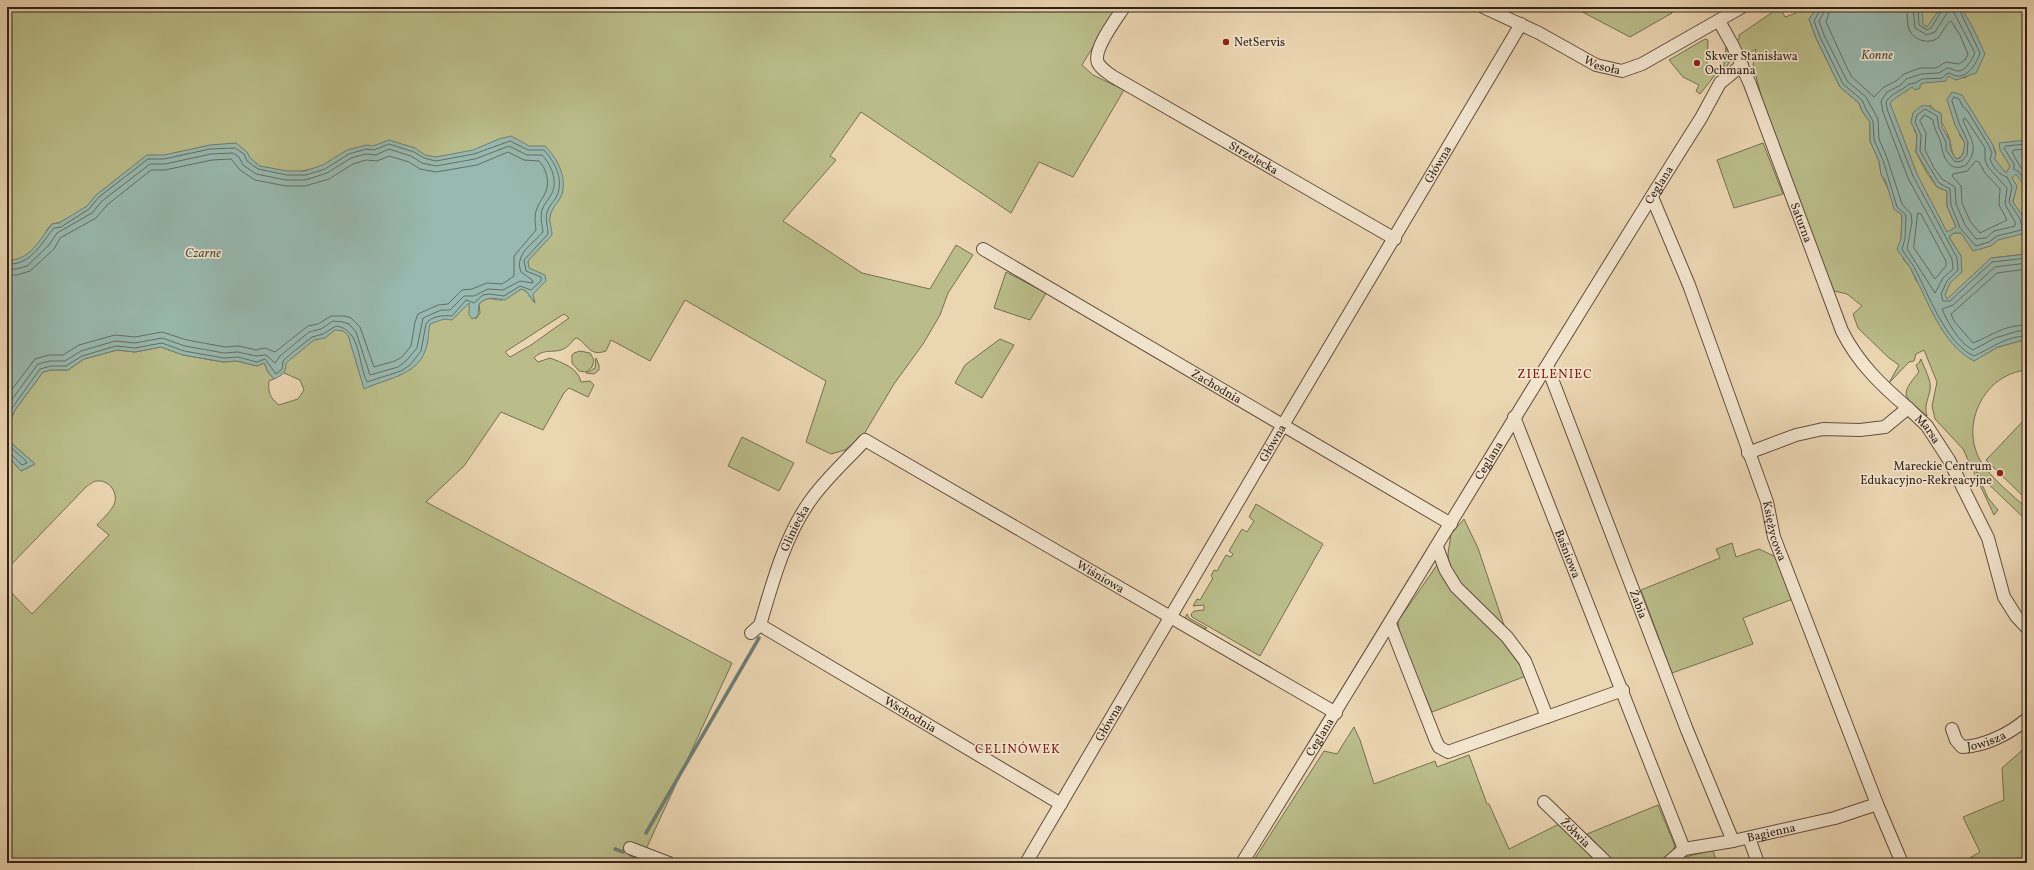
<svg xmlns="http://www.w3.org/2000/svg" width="2034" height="870" viewBox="0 0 2034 870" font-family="Vollkorn,serif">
	<rect width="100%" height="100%" fill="#ebd6b2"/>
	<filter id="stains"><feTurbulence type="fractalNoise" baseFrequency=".005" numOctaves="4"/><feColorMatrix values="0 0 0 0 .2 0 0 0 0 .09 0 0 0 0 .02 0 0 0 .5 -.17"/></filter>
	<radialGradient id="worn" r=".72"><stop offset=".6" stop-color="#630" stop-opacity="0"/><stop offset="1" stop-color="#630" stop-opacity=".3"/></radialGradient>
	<path fill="#babd8a" stroke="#767051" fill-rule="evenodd" d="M 7,7 L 1117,7 L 1082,65 L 1093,75 L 1124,90 L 1073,177 L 1039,162 L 1011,213 L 861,112 L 830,156 L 836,160 L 783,221 L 862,273 L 930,289 L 956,245 L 973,255 L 948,293 L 940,315 L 923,344 L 894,384 L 864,434 L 845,450 L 831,454 L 806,442 L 826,381 L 685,300 L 650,361 L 611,340 L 606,351 C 589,357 588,344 577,338 L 574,339 C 560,360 547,344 534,358 L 538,362 L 550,358 C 563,363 578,368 581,382 L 590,381 L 594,385 L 588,397 L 569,388 L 564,393 L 543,430 L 501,412 L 464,466 L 426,502 L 732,663 L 641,860 L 645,863 L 7,863 L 7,588 L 32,614 L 109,535 L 97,525 C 103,518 112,511 115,502 C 117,491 109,480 97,481 C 93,481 89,485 86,487 L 7,569 L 7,455 L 21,471 L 35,464 L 10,442 L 7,428 L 15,410 L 43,372 L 51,370 L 68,370 L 84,359 L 117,350 L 135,352 L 161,347 L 183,355 L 223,362 L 237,361 L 257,366 L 264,363 L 268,372 L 274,379 L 269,381 C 268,392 270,398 279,405 L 298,399 L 304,390 L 300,380 L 284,373 L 280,369 L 308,328 L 469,302 L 476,319 L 480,313 L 479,304 C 490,293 495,303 505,299 C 511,297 515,291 522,289 L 526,291 L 534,302 L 530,290 L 345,162 L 52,224 L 46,231 L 51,237 L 7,277 ZM 564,314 L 569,318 L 531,345 L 510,357 L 505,352 Z
		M 1573,7 L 1671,7 L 1672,13 L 1630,37 Z
		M 1780,7 L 1785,17 L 1796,13 L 1794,7 L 1813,7 L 1812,9 L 1815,11 L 1809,19 L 1816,38 L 1840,87 L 1859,103 L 1862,111 L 1870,122 L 1870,141 L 1879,161 L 1881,174 L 1890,193 L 1902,215 L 1901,239 L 1903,259 L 1910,267 L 1917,282 L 1961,256 L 1949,237 L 1954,233 L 1961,233 L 2013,202 L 2015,192 L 1991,162 L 1996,152 L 1994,148 L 1959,134 L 1965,143 C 1964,150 1964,157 1956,159 C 1951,152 1952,149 1950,141 C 1949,134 1935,110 1930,105 L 1914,130 L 1917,135 L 1916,152 L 1927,173 L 1937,187 L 1947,191 L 1947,206 L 1956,227 L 1946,235 L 1923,194 L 1885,97 L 1930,73 L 1965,78 L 1971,73 L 1956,7 L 2027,7 L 2027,254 L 1991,258 L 1982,356 L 1998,347 L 2027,339 L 2027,370 C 1984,374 1960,424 1980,460 C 1991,479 2012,494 2027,509 L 2027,521 L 1980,476 L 1974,466 L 1988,498 L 1998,510 L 1994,515 L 1963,449 L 1935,419 L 1932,406 L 1937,382 L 1924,350 L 1916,354 L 1914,361 L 1909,362 L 1889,383 L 1899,365 L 1889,358 L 1858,328 L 1853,314 L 1862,306 L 1847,294 L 1834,291 L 1770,129 L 1753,65 L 1756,49 L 1745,56 L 1736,41 L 1739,39 L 1739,35 Z
		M 1918,7 L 1947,7 L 1942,15 L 1921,32 Z
		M 1705,39 L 1708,40 L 1707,68 L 1719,70 L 1700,94 L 1696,91 L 1699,85 L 1683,77 L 1669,60 Z
		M 1726,46 L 1731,60 L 1723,72 Z
		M 1763,143 L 1783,194 L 1734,208 L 1717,160 Z
		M 1006,272 L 1046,293 L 1030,320 L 994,308 Z
		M 1000,339 L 1014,345 L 982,398 L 955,383 L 965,365 Z
		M 580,351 L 590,353 L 594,360 L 592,367 L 586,372 L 579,371 L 572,363 L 572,355 L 574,353 Z
		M 596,358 L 599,365 L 599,370 L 594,374 L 586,373 L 595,368 Z
		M 1921,359 C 1924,368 1932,381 1930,390 C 1928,400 1924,406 1927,416 C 1904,396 1898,397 1919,372 L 1916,365 L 1919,363 Z
		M 2027,417 L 2027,500 L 1986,460 Z
		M 742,437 L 794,463 L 779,491 L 728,466 Z
		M 1256,504 L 1323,544 L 1260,656 L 1192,617 L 1191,614 L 1194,611 L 1204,610 L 1204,605 L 1193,606 L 1197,599 L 1200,600 L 1213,578 L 1211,576 L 1214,570 L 1217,571 L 1226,555 L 1231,557 L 1233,554 L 1229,551 L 1242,529 L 1247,532 L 1254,521 L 1249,517 Z
		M 1464,519 L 1478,548 L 1506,631 L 1450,572 L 1448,554 L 1451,534 Z
		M 1732,543 L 1736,557 L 1759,549 L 1776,557 L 1793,599 L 1743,618 L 1753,644 L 1672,673 L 1641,590 L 1720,558 L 1716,549 Z
		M 1437,565 L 1447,585 L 1515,652 L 1526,676 L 1432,712 L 1400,637 L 1398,621 Z
		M 1187,614 L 1189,618 L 1207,628 L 1201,629 L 1186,620 L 1185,618 Z
		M 1354,727 L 1360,740 L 1374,784 L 1435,761 L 1437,767 L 1469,755 L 1487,804 L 1489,804 L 1509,849 L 1561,823 L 1599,863 L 1252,863 L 1324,751 L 1337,754 Z
		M 2027,746 L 2027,863 L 1961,863 L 1980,852 L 1963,817 L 2004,800 L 2002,768 Z
		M 1658,805 L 1675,846 L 1672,853 L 1661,863 L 1616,863 L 1587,834 Z
		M 1713,850 L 1717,863 L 1677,863 L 1685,857 Z"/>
	<path fill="#98b9af" stroke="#6f7d73" d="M 1813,7 L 1922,7 L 1923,24 L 1927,27 L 1941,7 L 1961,7 L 1973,28 L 1985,54 L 1976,73 L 1956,80 L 1948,76 L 1946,81 L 1923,83 L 1920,85 L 1920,88 L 1915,90 L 1912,87 C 1906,92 1894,98 1890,103 L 1917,174 L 1947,232 L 1956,227 L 1947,206 L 1947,191 L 1937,187 L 1916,152 L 1917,135 L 1911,122 L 1913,113 C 1927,99 1927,108 1941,113 L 1942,127 L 1950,141 L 1950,149 L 1956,159 L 1960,158 L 1963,154 L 1965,143 L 1955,125 L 1947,100 L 1952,92 L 1962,95 L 1993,145 L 1996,156 L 1994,158 L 2006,173 L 2010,166 L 2000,150 L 1999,143 L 2027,140 L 2027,189 L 2016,174 L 2012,178 L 2017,186 L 2013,202 L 2024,218 L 2026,233 L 1998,240 L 1991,246 L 1973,251 L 1961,233 L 1954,233 L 1949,237 L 1961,256 L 1962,272 L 1950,283 L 1945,295 L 1947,299 L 1991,258 L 2027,254 L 2027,339 L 1998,347 L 1974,361 C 1941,344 1928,300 1911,269 C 1907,262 1901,256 1897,249 L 1901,239 L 1902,215 L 1894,209 L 1886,182 L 1881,174 L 1879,161 L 1870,141 L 1870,122 L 1862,111 L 1859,103 L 1840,87 L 1816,38 L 1809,19 L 1815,11 L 1812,9 Z
		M 511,136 L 529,146 L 545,146 C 557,158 567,176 562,194 C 560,201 553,206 551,213 C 548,221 552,227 552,235 L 528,261 L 529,268 L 545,275 L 546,281 L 533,294 L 535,303 L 526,291 L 521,289 L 505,300 C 494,298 487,296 479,304 L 478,316 L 472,319 L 469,315 L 469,303 L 452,320 L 444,319 L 430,324 C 428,333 429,342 425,351 C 417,376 384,379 364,389 L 348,335 L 343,331 L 335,330 L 325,338 L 314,340 L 286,363 C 286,373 283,375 274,379 L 268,372 L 264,363 L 257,366 L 237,361 L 224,362 L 183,355 L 161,347 L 135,352 L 117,350 L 84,359 L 68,370 L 51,370 L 43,372 L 15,410 L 7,428 L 10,442 L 35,464 L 21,471 L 7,455 L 7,260 C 29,262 40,239 52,224 L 59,223 L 87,206 L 96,195 L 147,155 L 164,155 L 210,145 L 236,143 L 247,152 L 250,158 L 260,166 L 287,171 L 305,171 L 323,165 L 347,150 L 367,145 L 373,146 L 389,140 L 415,148 L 425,155 L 436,157 L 473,150 L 499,139 Z"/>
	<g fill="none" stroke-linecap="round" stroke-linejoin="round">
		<path stroke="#646e64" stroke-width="1" d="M 1817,7 L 1819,12 L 1814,21 L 1820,37 L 1843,84 L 1862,100 L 1866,109 L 1873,121 L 1874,140 L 1883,160 L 1897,207 L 1906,215 L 1905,239 L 1902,249 C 1905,256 1911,261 1914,267 C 1928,293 1946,344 1974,356 C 1992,348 2006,336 2027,336
			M 1823,7 L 1823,14 L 1819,21 L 1824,35 L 1847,81 L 1866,97 L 1878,119 L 1879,139 L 1887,158 L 1902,204 L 1911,214 L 1912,222 L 1907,249 L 1935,293 L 1943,278 L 1953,269 L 1952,259 L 1908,178 L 1883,112 L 1881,101 L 1887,92 L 1901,85 L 1906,79 L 1921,74 L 1939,73 L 1947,68 C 1951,68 1953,70 1957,71 C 1966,72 1972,59 1975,53 L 1952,9 L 1949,10 L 1935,32 L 1927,35 L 1915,28 L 1913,7
			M 1829,7 L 1829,13 L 1826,22 L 1848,70 L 1852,77 L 1874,97 L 1884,87 L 1896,81 L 1904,74 L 1920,68 L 1936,68 L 1946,62 L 1959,64 L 1965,60 L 1968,54 L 1960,35 L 1951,21 C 1945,24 1943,33 1938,38 C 1928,45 1913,40 1909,29 C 1907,23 1907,14 1907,7
			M 1918,7 L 1919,25 L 1927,30 L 1931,28 L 1944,7
			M 1958,7 L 1980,53 C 1977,62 1969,77 1957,76 C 1954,76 1951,73 1948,73 L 1942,78 L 1922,79 L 1915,83 L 1909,84 C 1902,91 1891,93 1886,102 L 1887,109 L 1913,176 L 1957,258 L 1958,270 L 1947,281 L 1941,294 L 1943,301 L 1950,301 L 1992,262 L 2027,258
			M 1954,97 L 1959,99 L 1963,107 L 1967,110 L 1989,146 L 1992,153 L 1990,159 C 1993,167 1999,175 2007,177 L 2012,187 L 2009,202 L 2020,219 L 2022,228 L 2021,230 L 1997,236 L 1989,242 L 1976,246 L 1960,228 L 1951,205 L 1950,189 L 1939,183 L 1920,151 L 1921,135 L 1915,122 L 1917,115 L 1925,109 L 1937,116 L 1939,128 L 1946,142 L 1946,150 L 1955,162 L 1962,161 L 1967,155 L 1968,142 L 1959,123 L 1952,101 Z
			M 1925,115 L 1933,120 C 1934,131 1940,136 1941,144 C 1943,156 1949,174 1966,165 C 1981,147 1969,137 1963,120 L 1964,118 L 1966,119 L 1985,148 L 1985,160 L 1988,167 L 2007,188 L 2005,204 L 2015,222 L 2015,226 L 1994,231 L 1986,238 L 1976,239 L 1965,225 L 1956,204 L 1955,187 L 1942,179 L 1934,168 L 1925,150 L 1926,133 L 1920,121 Z
			M 2027,144 L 2006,146 L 2004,148 L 2014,164 L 2014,169 L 2019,172 L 2027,184
			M 2027,149 L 2014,150 L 2012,152 L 2019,165 L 2027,175
			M 1976,161 L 1979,162 L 1985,173 L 2000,189 L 1999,205 L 2007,220 L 1980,233 L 1970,221 L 1962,203 L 1961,186 L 1952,176 L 1953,174 L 1967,171 Z
			M 1918,213 L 1921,214 L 1946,261 L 1946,266 L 1935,279 L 1914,248 Z
			M 2027,263 L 1995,267 L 1953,305 L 1942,309 C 1948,323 1959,343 1973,350 L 1995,338 L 2018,331 L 2027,331
			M 7,264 C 31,266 41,243 54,228 L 61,227 L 89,209 L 99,197 L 148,159 L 164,159 L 210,149 L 235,148 L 244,154 L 247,161 L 258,169 L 287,175 L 306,175 L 325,169 L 349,154 L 366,149 L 374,150 L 389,144 L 414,152 L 424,158 L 436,161 L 474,154 L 510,141 L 528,150 L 544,150 C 554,161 563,177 558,193 C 556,200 549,205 547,212 C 545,220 548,226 548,234 L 524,260 L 526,271 L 541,277 L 541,281 L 531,290 L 520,286 L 504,296 L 489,294 L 483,295 L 474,303 L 466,300 L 452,316 C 444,315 430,316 426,324 L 421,351 L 410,365 L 401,371 L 367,382 C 358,364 361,329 336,326 L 323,334 L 312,337 L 293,352 L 283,361 L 282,369 L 276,374 L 265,359 L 257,362 L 238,357 L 224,358 L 184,351 L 162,343 L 135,348 L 116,346 L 82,356 L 66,366 L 51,366 L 40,369 L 12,408 L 7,419
			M 7,269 L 16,269 L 27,266 L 49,245 L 57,233 L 92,213 L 102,201 L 150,164 L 165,164 L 211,154 L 233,153 L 239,157 L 243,165 L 256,174 L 286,180 L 305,180 L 327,173 L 351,158 L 366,154 L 376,155 L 389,149 L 411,156 L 422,163 L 436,166 L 475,159 L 509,146 L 527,155 L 542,155 C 551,164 558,181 552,193 C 549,199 544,204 542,210 C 540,218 542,224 543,232 C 533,244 514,254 521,272 L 532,280 L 533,283 L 520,281 L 503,290 L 488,289 L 474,296 L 464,296 L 450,310 L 441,310 L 423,318 L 417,348 L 406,361 L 398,367 L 370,375 L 356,332 L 349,324 L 343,322 L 333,321 L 321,329 L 309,332 L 280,356 L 275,363 L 266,355 L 256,356 L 238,352 L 224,353 L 185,346 L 162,338 L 135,343 L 115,341 L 81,351 L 65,361 L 50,361 L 38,364 L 7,406
			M 2027,269 L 1997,273 L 1951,314 L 1954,321 L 1973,343 C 1993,335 2004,325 2027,325
			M 7,275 L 17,275 L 30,271 L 54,249 L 60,238 L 96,218 L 107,205 L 151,170 L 165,170 L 212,160 L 231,159 L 240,170 L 255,180 L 286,186 L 305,186 L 329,179 L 353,164 L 366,160 L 377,161 L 389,156 L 409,162 L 420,169 L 436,172 L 477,165 L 508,152 L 524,160 L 539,161 C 546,168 550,182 546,191 C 544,197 539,202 537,208 C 534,216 535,223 536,230 L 514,256 L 514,276 L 502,284 L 487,283 L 472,289 L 462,290 L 448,304 L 438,305 L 418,314 L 415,322 L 411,346 L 402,357 L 395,361 L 374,367 L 360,327 L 351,318 L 345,316 L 331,316 L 318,324 L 308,326 L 275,352 L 265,348 L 256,350 L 239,346 L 225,347 L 187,340 L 162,332 L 135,337 L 115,335 L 79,345 L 63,355 L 49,355 L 35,359 L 7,396
			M 7,444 L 26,461 L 27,463 L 22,465 L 11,454 L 7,453"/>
		<path stroke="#6f7d73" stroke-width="3.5" d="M 646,833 L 759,638
			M 615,849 L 623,852
			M 631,855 L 650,863"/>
		<g stroke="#604f3e" stroke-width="14">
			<g id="minor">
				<path id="s1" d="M 1124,7 C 1117,18 1092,50 1098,63 C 1101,69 1107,72 1112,76 L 1395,239"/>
				<path id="s2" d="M 1483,7 L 1539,33 L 1596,65 L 1622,71 L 1642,64 L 1742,7"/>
				<path id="s3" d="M 1719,21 L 1733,46 L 1750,84 L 1842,331 C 1858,363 1881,385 1908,408"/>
				<path id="s4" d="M 1652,197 L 1689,285 L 1767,502 L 1774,537 L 1877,804 L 1902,863"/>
				<path id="s5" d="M 983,249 L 1451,524"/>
				<path id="s6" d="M 1547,366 L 1687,730 L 1733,841"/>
				<path id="s7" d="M 1514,417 L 1684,849"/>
				<path id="s8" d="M 1748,453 L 1796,435 L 1823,429 L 1860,430 L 1885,427 L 1908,408 L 1927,426 L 1949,460 L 1988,538 L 2004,597 L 2016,616 L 2027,628"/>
				<path d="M 1437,547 L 1445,569 L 1456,587 L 1507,637 L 1525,661 L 1547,717"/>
				<path d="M 1390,624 L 1436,741 L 1439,747 L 1448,752 L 1623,690"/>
				<path id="s9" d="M 760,625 L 1061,804"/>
				<path id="s10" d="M 751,633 L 760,625 C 772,584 785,536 810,501 C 826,478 847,460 865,440 L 1336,713"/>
				<path id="s11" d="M 1952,729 L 1956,740 L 1962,747 C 1985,746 2009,734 2027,719"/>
				<path id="s12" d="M 1544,802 L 1607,863"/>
				<path d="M 1749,838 L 1758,863"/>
				<path d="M 630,848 L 669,863"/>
				<path id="s13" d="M 1026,863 L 1283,425 L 1521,24"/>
				<path id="s14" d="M 1242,863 C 1396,615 1545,364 1701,118 L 1720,83 L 1742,65"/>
				<path id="s15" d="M 1668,863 L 1684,849 L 1733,841 L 1835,818 L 1877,804"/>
			</g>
		</g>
		<use href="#minor" stroke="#f2e4cd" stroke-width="12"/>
	</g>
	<g fill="#8f2418" stroke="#f2e4cd" stroke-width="1.5">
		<circle cx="1226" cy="42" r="4"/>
		<circle cx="1697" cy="63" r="4"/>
		<circle cx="2000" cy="473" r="4"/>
	</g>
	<g text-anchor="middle" stroke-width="3.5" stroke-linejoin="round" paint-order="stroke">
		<g font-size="12" fill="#312218" stroke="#f2e4cd" text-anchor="start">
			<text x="1234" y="46">NetServis</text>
			<text x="1705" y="60">Skwer Stanisława<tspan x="1705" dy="14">Ochmana</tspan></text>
			<text x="1992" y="470" text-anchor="end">Mareckie Centrum<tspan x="1992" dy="14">Edukacyjno-Rekreacyjne</tspan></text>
		</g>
		<g font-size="12" fill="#312218" stroke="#f2e4cd">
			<text dy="4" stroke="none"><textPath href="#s2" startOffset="133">Wesoła</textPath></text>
			<text dy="4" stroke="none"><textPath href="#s1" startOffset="246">Strzelecka</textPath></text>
			<text dy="4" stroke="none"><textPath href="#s13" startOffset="811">Główna</textPath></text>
			<text dy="4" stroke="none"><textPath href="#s14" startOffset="796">Ceglana</textPath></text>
			<text dy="4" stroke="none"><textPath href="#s3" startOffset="218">Saturna</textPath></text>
			<text dy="4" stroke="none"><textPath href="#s5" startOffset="271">Zachodnia</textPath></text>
			<text dy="4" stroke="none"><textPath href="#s8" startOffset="200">Marsa</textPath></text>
			<text dy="4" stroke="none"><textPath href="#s13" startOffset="487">Główna</textPath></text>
			<text dy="4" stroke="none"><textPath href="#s14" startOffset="472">Ceglana</textPath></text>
			<text dy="4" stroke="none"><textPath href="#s10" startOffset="115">Gliniecka</textPath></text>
			<text dy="4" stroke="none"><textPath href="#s4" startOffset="356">Księżycowa</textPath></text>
			<text dy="4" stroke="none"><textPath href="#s7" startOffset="147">Baśniowa</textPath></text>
			<text dy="4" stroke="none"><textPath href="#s10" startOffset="501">Wiśniowa</textPath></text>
			<text dy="4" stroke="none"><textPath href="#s6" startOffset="255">Żabia</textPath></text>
			<text dy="4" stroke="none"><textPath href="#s9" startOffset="175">Wschodnia</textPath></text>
			<text dy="4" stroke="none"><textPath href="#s13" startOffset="163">Główna</textPath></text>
			<text dy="4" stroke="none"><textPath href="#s14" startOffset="148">Ceglana</textPath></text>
			<text dy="4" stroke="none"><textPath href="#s11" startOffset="46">Jowisza</textPath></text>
			<text dy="4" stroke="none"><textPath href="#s12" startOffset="44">Żółwia</textPath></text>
			<text dy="4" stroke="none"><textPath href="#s15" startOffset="110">Bagienna</textPath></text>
		</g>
		<g font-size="13" font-style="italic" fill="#504f45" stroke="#f2e4cd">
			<text x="1877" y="59">Konne</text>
			<text x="203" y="257">Czarne</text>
		</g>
		<g font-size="13" letter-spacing="1" fill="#7a1f14" stroke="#f2e4cd">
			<text x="1555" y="378">ZIELENIEC</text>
			<text x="1018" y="753">CELINÓWEK</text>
		</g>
	</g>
	<rect width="2034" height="870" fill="none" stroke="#ebd6b2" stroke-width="24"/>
	<rect x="8" y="8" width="2018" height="854" fill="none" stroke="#312218" stroke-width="2"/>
	<rect x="12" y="12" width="2010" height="846" fill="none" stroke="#312218"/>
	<rect width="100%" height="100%" filter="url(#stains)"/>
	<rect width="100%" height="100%" fill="url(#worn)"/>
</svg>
